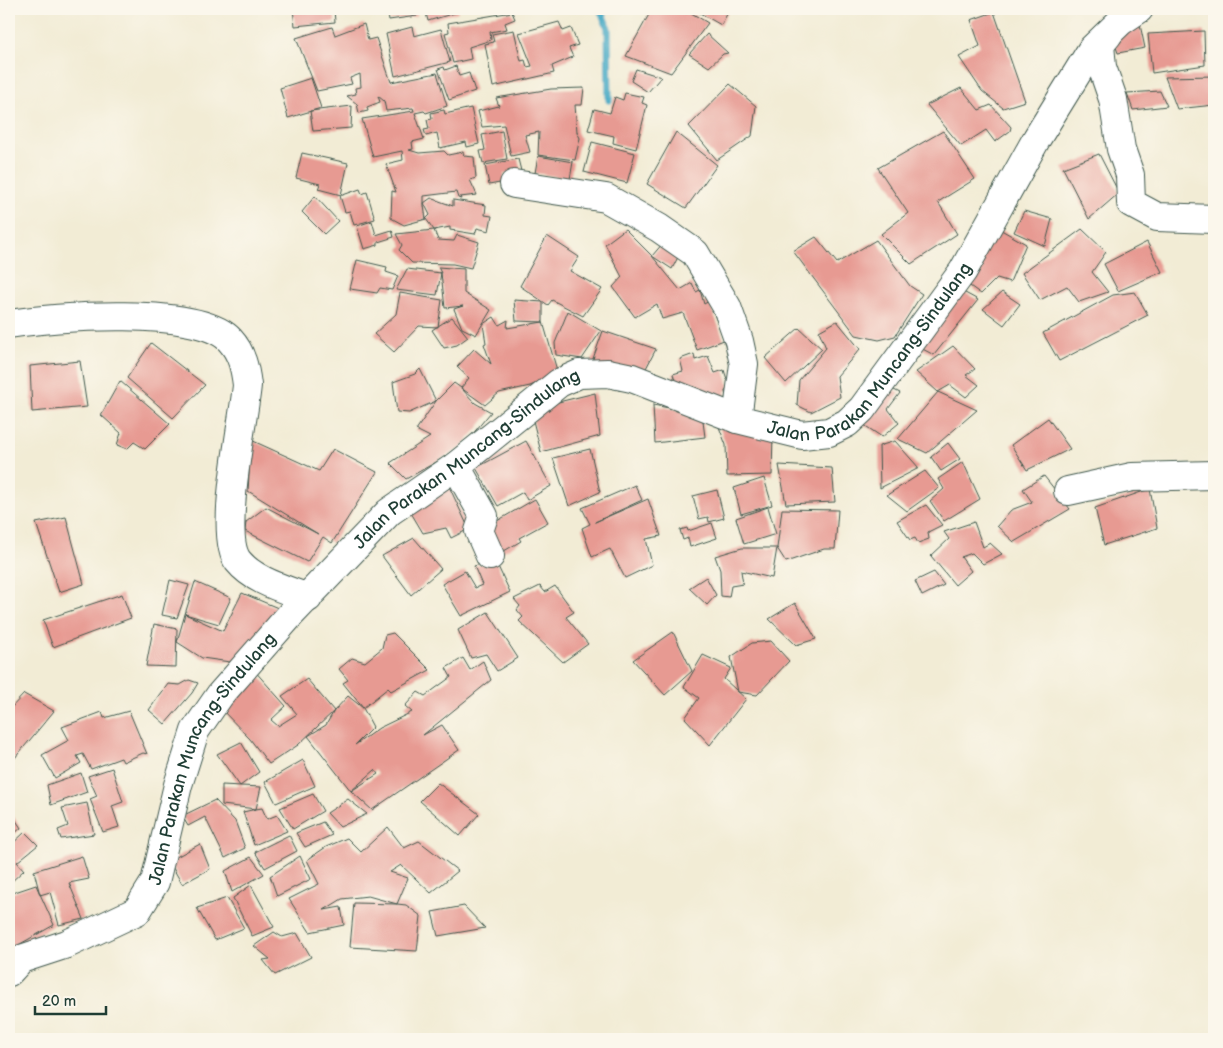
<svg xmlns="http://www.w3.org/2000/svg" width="1223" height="1048" viewBox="0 0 1223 1048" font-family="'Balsamiq Sans',sans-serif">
	<rect width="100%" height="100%" fill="#fbf7ec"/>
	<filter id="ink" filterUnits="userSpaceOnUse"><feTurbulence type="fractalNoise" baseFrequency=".02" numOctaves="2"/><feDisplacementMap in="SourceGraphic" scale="10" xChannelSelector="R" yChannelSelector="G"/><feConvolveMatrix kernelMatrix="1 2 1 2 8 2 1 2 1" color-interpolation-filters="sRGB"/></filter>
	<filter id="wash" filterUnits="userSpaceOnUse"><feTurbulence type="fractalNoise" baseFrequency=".0096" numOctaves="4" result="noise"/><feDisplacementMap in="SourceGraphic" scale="20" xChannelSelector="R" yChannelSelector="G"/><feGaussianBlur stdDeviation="1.12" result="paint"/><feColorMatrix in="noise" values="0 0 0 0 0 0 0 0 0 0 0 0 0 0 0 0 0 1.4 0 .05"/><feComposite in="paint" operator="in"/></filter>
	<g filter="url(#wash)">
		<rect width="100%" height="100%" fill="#f2ecd5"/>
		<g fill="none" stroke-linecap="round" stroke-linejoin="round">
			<path stroke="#44a9c4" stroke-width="7" d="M 600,9 L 608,28 L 609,100"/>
		</g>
		<g id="blocks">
			<path fill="#e79a92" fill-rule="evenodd" d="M 293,9 L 334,9 L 335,22 L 295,26 Z
				M 387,9 L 416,9 L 417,16 L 389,20 Z
				M 425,9 L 457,9 L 458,12 L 428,21 Z
				M 652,9 L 689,9 L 688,11 L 708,23 L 671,73 L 626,56 Z
				M 698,9 L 730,9 L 721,25 L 698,12 Z
				M 512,12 L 515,19 L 505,23 L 507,29 L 490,32 L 491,40 L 469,47 L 471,59 L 453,63 L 445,33 L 449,32 L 448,23 Z
				M 994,12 L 1025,101 L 1003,108 L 982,91 L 959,57 L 980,46 L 971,20 Z
				M 1138,15 L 1145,48 L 1118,53 L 1114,41 Z
				M 559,22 L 563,31 L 571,28 L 578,45 L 569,48 L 573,57 L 552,66 L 554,73 L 493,87 L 485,44 L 494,42 L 492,34 L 514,30 L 521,61 L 525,60 L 527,67 L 532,66 L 519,33 Z
				M 364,24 L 368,40 L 376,38 L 391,82 L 437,73 L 447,106 L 426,113 L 424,111 L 415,113 L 424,139 L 412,142 L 413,149 L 409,150 L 419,153 L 444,151 L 448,155 L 463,152 L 464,156 L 474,157 L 476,178 L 470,180 L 477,195 L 460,197 L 461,199 L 458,198 L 456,192 L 424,196 L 424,206 L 426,219 L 430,215 L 424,203 L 431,198 L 453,206 L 453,200 L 486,205 L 485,215 L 492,216 L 489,231 L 477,228 L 475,234 L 450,230 L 450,227 L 434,230 L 426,219 L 404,225 L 391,218 L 392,191 L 396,192 L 386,164 L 403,160 L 402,151 L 373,157 L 362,119 L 414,111 L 413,108 L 386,111 L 384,101 L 378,96 L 380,102 L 367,107 L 368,111 L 359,113 L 357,104 L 347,96 L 356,94 L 355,88 L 361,87 L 360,74 L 350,78 L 352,84 L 317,91 L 296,38 L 332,27 L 335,35 Z
				M 412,27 L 414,36 L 441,29 L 450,62 L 395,76 L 386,34 Z
				M 1204,31 L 1205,65 L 1152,73 L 1148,34 Z
				M 707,34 L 728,53 L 723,54 L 709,67 L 689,54 Z
				M 456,66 L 459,76 L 469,73 L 475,91 L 449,100 L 438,69 L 444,67 L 445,70 Z
				M 636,69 L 661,77 L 648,92 L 631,81 Z
				M 1214,76 L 1214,105 L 1177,109 L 1165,77 Z
				M 311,78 L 321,108 L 288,118 L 280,88 Z
				M 730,84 L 756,106 L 752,136 L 717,160 L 689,126 Z
				M 584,88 L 582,105 L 575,105 L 577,132 L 580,138 L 575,160 L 538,155 L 539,132 L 525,135 L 530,152 L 511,156 L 504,125 L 482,127 L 478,111 L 499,106 L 496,98 L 551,89 Z
				M 961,88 L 979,110 L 991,105 L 1011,127 L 1010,131 L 995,142 L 986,130 L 961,146 L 927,105 Z
				M 1160,91 L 1167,106 L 1133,110 L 1127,93 Z
				M 625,93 L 644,97 L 642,103 L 647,105 L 636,149 L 613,143 L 614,136 L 588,130 L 594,109 L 610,113 L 615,97 L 623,100 Z
				M 352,106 L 351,128 L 313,131 L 310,111 Z
				M 471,108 L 479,144 L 467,147 L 466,142 L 440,148 L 437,133 L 426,136 L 424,130 L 429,129 L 427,120 L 432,119 L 431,113 L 444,110 L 445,114 Z
				M 502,131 L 507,159 L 483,163 L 480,151 L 485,150 L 482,135 Z
				M 943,131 L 975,179 L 938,202 L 957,234 L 911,264 L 881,234 L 908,213 L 878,168 Z
				M 676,132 L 717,165 L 686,208 L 647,184 Z
				M 592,142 L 635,153 L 627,183 L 584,172 Z
				M 302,153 L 348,163 L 341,195 L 318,189 L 320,184 L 296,178 Z
				M 1099,154 L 1119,193 L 1089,219 L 1063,168 Z
				M 538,156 L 573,162 L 570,179 L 535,173 Z
				M 518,159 L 521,171 L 504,174 L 505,182 L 489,185 L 485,165 Z
				M 360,189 L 362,194 L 367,192 L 375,219 L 354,225 L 350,211 L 345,212 L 340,196 Z
				M 315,196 L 338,221 L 324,234 L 302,212 Z
				M 1024,211 L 1052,219 L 1045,246 L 1014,232 Z
				M 372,221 L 376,235 L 392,230 L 394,237 L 378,242 L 378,245 L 364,249 L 357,226 Z
				M 996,227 L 1026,244 L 1010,282 L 997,278 L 981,294 L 963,281 Z
				M 625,229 L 652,256 L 680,290 L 692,283 L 696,292 L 700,290 L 704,304 L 709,301 L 724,340 L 697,350 L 683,313 L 662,319 L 657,304 L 635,317 L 613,287 L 622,277 L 605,244 Z
				M 1082,229 L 1106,252 L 1092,272 L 1108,292 L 1079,302 L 1067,286 L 1040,300 L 1022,273 Z
				M 434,230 L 438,240 L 454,241 L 457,235 L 479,242 L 471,268 L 453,264 L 412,263 L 399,250 L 402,245 L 396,234 Z
				M 547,236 L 579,257 L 570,271 L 602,289 L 583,316 L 552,300 L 548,305 L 520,286 Z
				M 816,237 L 837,263 L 876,240 L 910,286 L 922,294 L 895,336 L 879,340 L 856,335 L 793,251 Z
				M 1147,242 L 1162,272 L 1118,291 L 1104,264 Z
				M 663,243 L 679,255 L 672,269 L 652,256 Z
				M 357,260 L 387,267 L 386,272 L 398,276 L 392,290 L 380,288 L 377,293 L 350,289 Z
				M 438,267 L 464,269 L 464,293 L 491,310 L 476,335 L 462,328 L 454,309 L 463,306 L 445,308 L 441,273 L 437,295 L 396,290 L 407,269 L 441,273 Z
				M 956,288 L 978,300 L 934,355 L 915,345 Z
				M 1002,292 L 1020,304 L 1004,325 L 983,309 Z
				M 1135,292 L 1148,315 L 1059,361 L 1043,333 L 1113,295 Z
				M 400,293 L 442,300 L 438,327 L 419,326 L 394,352 L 374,334 L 396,314 Z
				M 514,300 L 543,302 L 543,322 L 558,374 L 530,386 L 499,393 L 485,405 L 461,388 L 475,403 L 491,412 L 461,448 L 406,479 L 390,463 L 430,437 L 416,430 L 436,401 L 409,413 L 397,412 L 393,382 L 415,374 L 420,369 L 436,401 L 454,383 L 461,388 L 469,378 L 457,367 L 474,349 L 491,364 L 484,344 L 486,343 L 483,324 L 494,317 L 499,325 L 508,320 L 507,328 L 543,322 L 516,321 Z
				M 568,311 L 601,331 L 582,359 L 556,355 L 555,343 Z
				M 452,317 L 468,337 L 457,345 L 444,348 L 432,330 Z
				M 837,321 L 860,349 L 837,376 L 840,397 L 811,412 L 797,405 L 799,380 L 826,348 L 819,331 Z
				M 799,328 L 822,349 L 786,383 L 765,358 Z
				M 603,331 L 656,349 L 642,376 L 590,367 Z
				M 151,343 L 205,385 L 173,418 L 127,378 Z
				M 953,346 L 975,369 L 966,375 L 979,385 L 966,397 L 950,385 L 938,392 L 977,410 L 927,453 L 898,439 L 938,392 L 916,372 Z
				M 694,354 L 695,360 L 708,356 L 715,373 L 724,370 L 730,389 L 725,391 L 726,398 L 701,403 L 676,385 L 673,374 L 683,371 L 680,359 Z
				M 80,361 L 87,407 L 32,412 L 30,366 Z
				M 120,381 L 170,424 L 145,449 L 134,442 L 127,449 L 117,445 L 121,433 L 101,415 Z
				M 888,387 L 900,393 L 888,409 L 899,423 L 882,437 L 858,421 Z
				M 595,393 L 600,436 L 541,452 L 530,409 Z
				M 653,405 L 702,414 L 705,437 L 655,443 Z
				M 1048,418 L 1070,449 L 1027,470 L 1011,445 Z
				M 719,427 L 773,433 L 772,475 L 727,476 L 726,445 Z
				M 251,440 L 319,471 L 333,449 L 377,472 L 332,543 L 323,537 L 307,562 L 245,531 L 246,522 L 266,507 L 318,534 L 248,491 Z
				M 526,441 L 551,486 L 527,500 L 523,492 L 498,506 L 476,468 Z
				M 895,441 L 919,468 L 880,488 L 879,446 Z
				M 948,443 L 960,459 L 941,471 L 931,457 Z
				M 590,449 L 600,492 L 569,506 L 553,458 Z
				M 963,462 L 980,499 L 944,521 L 930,501 L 944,489 L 938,479 Z
				M 779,465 L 832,468 L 835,502 L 786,504 Z
				M 925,471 L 939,488 L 907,511 L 887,495 Z
				M 1044,476 L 1070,509 L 1014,542 L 997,526 L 1011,510 L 1032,502 L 1023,489 Z
				M 764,478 L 772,505 L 741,514 L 734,488 Z
				M 447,482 L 469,529 L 451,538 L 446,528 L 423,533 L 407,506 Z
				M 635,485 L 642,500 L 595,522 L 648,499 L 661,536 L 646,539 L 652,565 L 625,578 L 610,549 L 592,557 L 582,528 L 590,524 L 582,508 Z
				M 1150,489 L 1157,528 L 1104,545 L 1095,508 Z
				M 717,490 L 724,518 L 709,522 L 708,517 L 699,519 L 693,496 Z
				M 535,499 L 548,522 L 519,538 L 521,541 L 499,554 L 485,528 Z
				M 926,505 L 942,525 L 928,532 L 929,539 L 918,543 L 915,538 L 910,540 L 897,521 Z
				M 768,507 L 776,534 L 744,544 L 736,518 Z
				M 782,509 L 838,510 L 835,549 L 824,549 L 786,562 L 777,548 L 772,578 L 741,571 L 743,584 L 731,586 L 729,597 L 721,596 L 720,570 L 715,556 L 742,548 L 777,548 Z
				M 66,517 L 84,584 L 59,592 L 36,523 Z
				M 974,522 L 983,547 L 990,543 L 1002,554 L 983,564 L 972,553 L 961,557 L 971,571 L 955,585 L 931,556 L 949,539 L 944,532 Z
				M 712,523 L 717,538 L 690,547 L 688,538 L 683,540 L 680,530 L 687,528 L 688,531 Z
				M 414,538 L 441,569 L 411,595 L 382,556 Z
				M 495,560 L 510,592 L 461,616 L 442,584 L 465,571 L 475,588 L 482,585 L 474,566 Z
				M 934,572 L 944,585 L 922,596 L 915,581 Z
				M 706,577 L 716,595 L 707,605 L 689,588 Z
				M 170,580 L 189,585 L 177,618 L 162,615 Z
				M 195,582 L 231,598 L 219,624 L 185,614 Z
				M 540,586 L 545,592 L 555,586 L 574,612 L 566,617 L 588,644 L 563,662 L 519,621 L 523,617 L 517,610 L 520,606 L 514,599 Z
				M 242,593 L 278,608 L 237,663 L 202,658 L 177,642 L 185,614 L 223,631 Z
				M 122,594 L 131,618 L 53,647 L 43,620 Z
				M 795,603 L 816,639 L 796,645 L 769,619 Z
				M 488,612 L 518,658 L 497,671 L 486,654 L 471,658 L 458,630 Z
				M 154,624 L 177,629 L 176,667 L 146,666 Z
				M 673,632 L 692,671 L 665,695 L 633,660 Z
				M 393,633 L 430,670 L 391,691 L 388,688 L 363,708 L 373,727 L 355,745 L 379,728 L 412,712 L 405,706 L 418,692 L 425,696 L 451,677 L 446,668 L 463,658 L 470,670 L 483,661 L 491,680 L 423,735 L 442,725 L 459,750 L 372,810 L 351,791 L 308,736 L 326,725 L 334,711 L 348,696 L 363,708 L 343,683 L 348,680 L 339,669 L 352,658 L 365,662 L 382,648 L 385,635 ZM 375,770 L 378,774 L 351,791 Z
				M 771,641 L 789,661 L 757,695 L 738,692 L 731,657 L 752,643 Z
				M 703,655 L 731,668 L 724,679 L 746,699 L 710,745 L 685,718 L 699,698 L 684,687 Z
				M 253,669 L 286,706 L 271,720 L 278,726 L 297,714 L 282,696 L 307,679 L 334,711 L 298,745 L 269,764 L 250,739 L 220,708 Z
				M 189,680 L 198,683 L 192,693 L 165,724 L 149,710 L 168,684 L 180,685 Z
				M 24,694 L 54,711 L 9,765 L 9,710 Z
				M 129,711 L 147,754 L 143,753 L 123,762 L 121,758 L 91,769 L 83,754 L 77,756 L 81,763 L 55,778 L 42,755 L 69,740 L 62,727 L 102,712 L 104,718 Z
				M 241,742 L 259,772 L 240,786 L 217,754 Z
				M 303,760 L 315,786 L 276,803 L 265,782 Z
				M 112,768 L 123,802 L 112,806 L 119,827 L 103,832 L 90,799 L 97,796 L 88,776 Z
				M 81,773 L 87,792 L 51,805 L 47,785 Z
				M 438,783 L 479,814 L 460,836 L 420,801 Z
				M 222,785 L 261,787 L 256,809 L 262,808 L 267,819 L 277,815 L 287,831 L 254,845 L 243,812 L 256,809 L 222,805 Z
				M 313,794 L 323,811 L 293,829 L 280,808 Z
				M 348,799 L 367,814 L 340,827 L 327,813 Z
				M 215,800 L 235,821 L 245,848 L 225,858 L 205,817 L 188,826 L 182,816 Z
				M 87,803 L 94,834 L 61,839 L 58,830 L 68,826 L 62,808 Z
				M 9,810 L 21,828 L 9,838 Z
				M 323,822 L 332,835 L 305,847 L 296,833 Z
				M 388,827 L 404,848 L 419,841 L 458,871 L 431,893 L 401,865 L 390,872 L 408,878 L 397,904 L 406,905 L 421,916 L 417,951 L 350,947 L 354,903 L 397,904 L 368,896 L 342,899 L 324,910 L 341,907 L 344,925 L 310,932 L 289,899 L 319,884 L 307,860 L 326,847 L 347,838 L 361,852 Z
				M 25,832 L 38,845 L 17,862 L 24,870 L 9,884 L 9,847 Z
				M 289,835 L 297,851 L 265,868 L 255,852 Z
				M 200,844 L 210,869 L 182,884 L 169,861 Z
				M 82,856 L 89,879 L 69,883 L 84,919 L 59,925 L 50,892 L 40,895 L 34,871 Z
				M 300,856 L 311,879 L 277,896 L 270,876 Z
				M 251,857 L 264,874 L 232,892 L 225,871 Z
				M 36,885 L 54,925 L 13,948 L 9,937 L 9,894 Z
				M 251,885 L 274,927 L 252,936 L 233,898 Z
				M 227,898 L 244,928 L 215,940 L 197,908 Z
				M 464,906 L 485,928 L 438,936 L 432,912 Z
				M 274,932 L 282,937 L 297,933 L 311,957 L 275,975 L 263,960 L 270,959 L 254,946 Z"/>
		</g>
	</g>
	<g filter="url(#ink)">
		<use href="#blocks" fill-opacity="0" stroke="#3f574c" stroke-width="1"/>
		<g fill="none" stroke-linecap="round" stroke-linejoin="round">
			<g stroke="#3f574c" stroke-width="30">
				<g id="minor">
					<path d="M 1108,35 L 1100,45 L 1102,67 L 1113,99 L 1121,149 L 1130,175 L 1131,203 L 1157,217 L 1214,219"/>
					<path d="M 514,184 L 606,198 L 659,228 L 695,253 L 727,307 L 739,341 L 744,364 L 737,419"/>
					<path d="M 9,324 C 53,317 199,305 230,340 C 242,353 245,369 247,385 C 244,420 218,535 238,561 C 254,581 285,589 308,598"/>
					<path d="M 456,466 L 484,516 L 479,531 L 490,556"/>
					<path d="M 1068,491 L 1132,477 L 1214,475"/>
					<path id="s1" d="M 9,972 L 21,959 L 67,944 L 137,911 L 155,882 L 178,785 L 195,731 L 220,695 L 292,613 L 389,512 L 456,466 L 559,383 L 579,374 L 608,373 L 632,378 L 737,419 L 802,435 L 829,432 L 847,423 L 862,409 L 963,271 L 1037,138 L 1092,49 L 1121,21 L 1139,9"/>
				</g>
			</g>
			<use href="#minor" stroke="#fff" stroke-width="28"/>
		</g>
	</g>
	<g text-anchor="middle" stroke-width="4" stroke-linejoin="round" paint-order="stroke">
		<g font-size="18" fill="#1f3d34" stroke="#fbf7ec">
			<text dy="6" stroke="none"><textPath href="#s1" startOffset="1201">Jalan Parakan Muncang-Sindulang</textPath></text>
			<text dy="6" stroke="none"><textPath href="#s1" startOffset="721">Jalan Parakan Muncang-Sindulang</textPath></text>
			<text dy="6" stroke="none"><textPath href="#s1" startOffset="316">Jalan Parakan Muncang-Sindulang</textPath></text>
		</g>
	</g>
	<rect width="1223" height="1048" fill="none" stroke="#fbf7ec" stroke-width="30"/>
	<path d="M35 1006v8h71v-8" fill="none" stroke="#1f3d34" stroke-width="2.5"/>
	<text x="42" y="1006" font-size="15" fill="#1f3d34" stroke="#fbf7ec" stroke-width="4" paint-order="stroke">20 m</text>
</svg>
